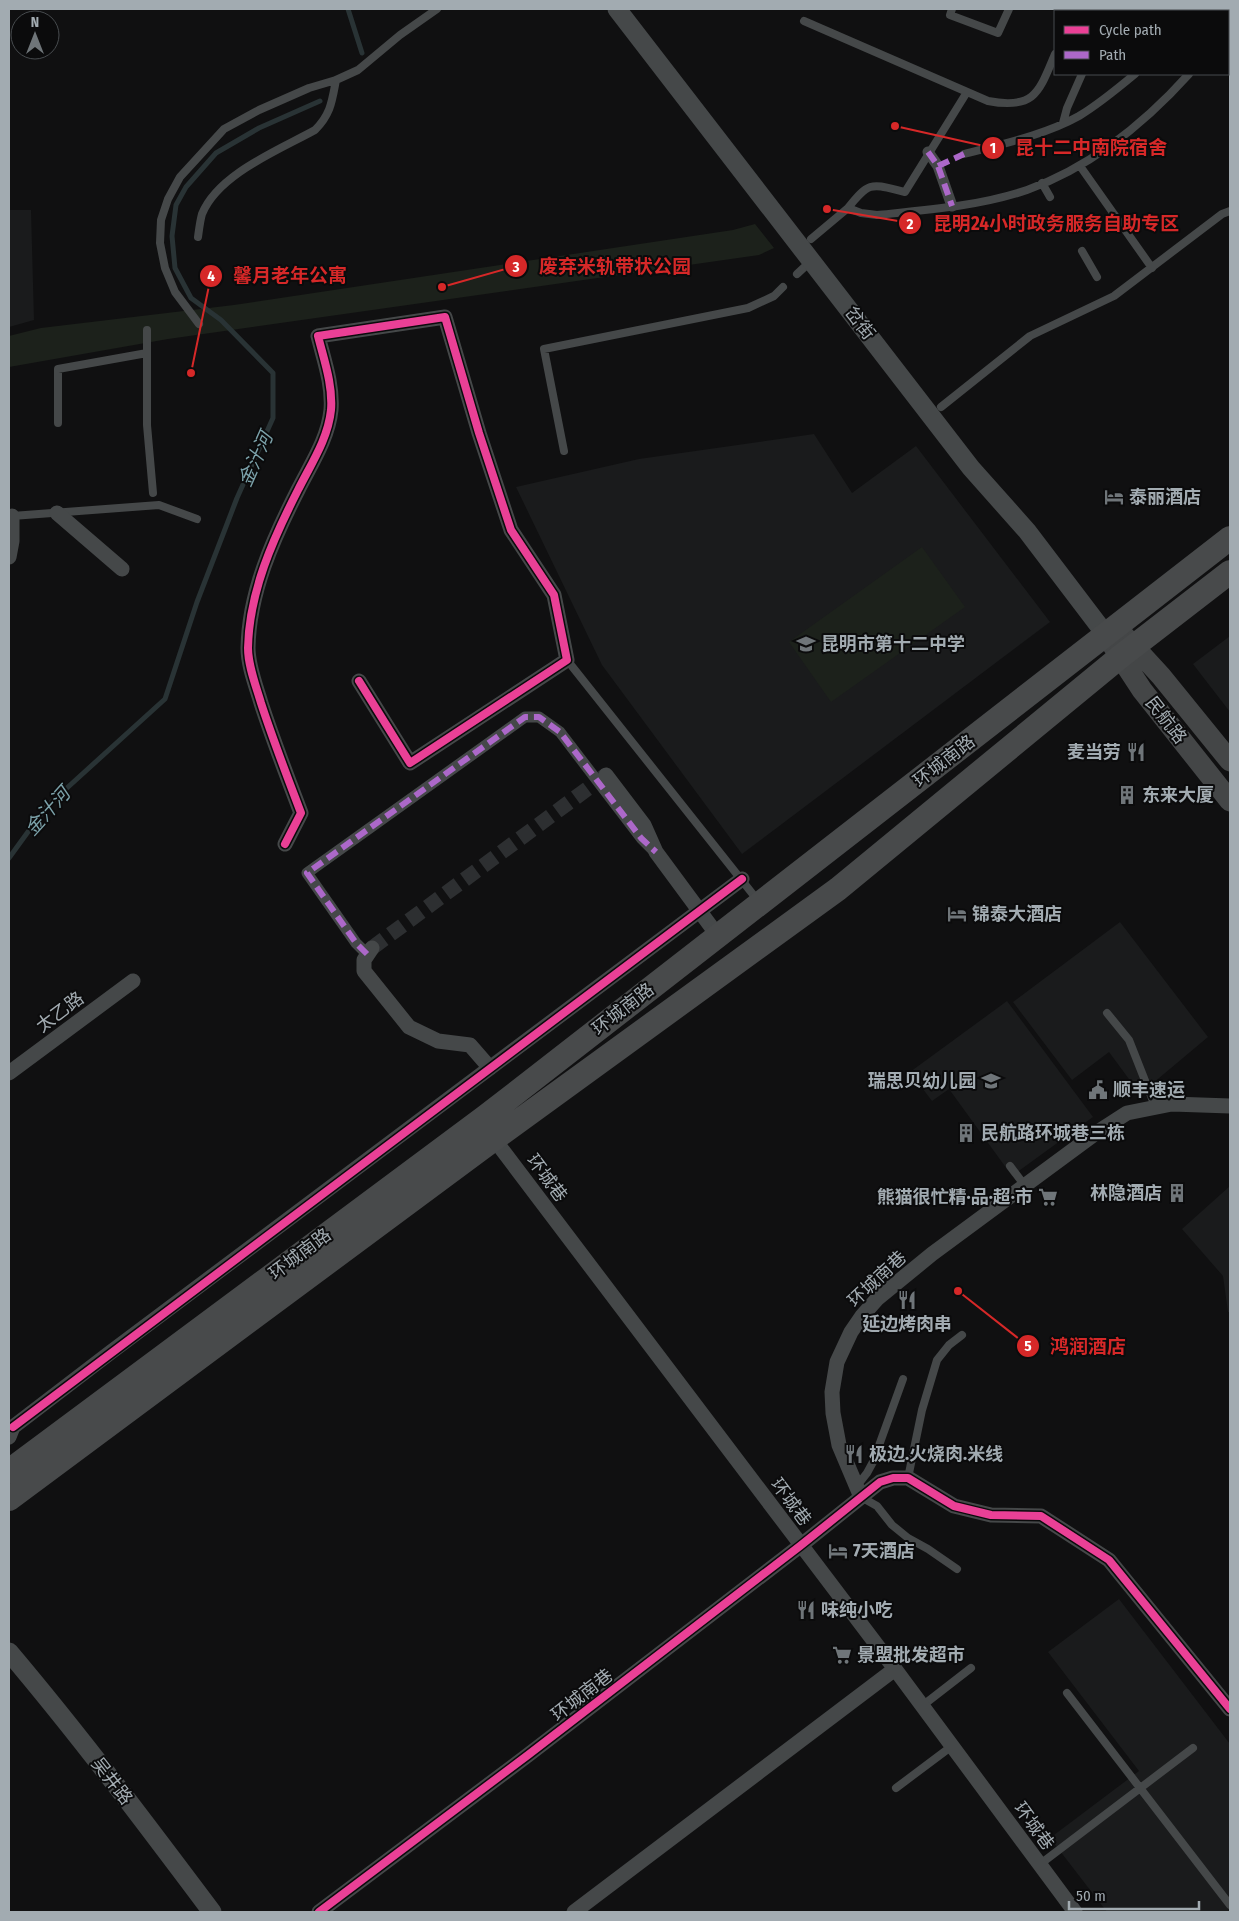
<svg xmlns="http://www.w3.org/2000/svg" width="1239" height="1921" viewBox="0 0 1239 1921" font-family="'Fira Sans Condensed','Noto Sans SC',sans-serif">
	<rect width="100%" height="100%" fill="#101011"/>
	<path fill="#1a1b1c" d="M 9,210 L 31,210 L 34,320 L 9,327 Z
		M 814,434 L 852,493 L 916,446 L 1050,622 L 742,854 L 602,665 L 516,487 L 639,459 Z
		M 1230,636 L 1230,712 L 1193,664 Z
		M 1120,922 L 1208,1037 L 1140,1094 L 1109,1052 L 1072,1080 L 1013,1002 Z
		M 1007,1001 L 1093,1117 L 1012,1176 L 949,1089 L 932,1101 L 910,1072 Z
		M 1230,1186 L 1230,1312 L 1228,1312 L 1223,1276 L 1182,1229 Z
		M 1119,1599 L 1230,1744 L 1230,1912 L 1107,1912 L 1050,1838 L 1139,1771 L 1048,1652 Z"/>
	<path fill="#1c211b" d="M 755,224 L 774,248 L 759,255 L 168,339 L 9,367 L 9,336 L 41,328 L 234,305 L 733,230 Z
		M 922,547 L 965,607 L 831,702 L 789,642 Z"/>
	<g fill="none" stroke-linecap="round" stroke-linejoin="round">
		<path stroke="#293335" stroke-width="5" d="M 348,9 L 362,53
			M 9,858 L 46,807 L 165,699 L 197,602 L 237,498 L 273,418 L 273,373 L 221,320 L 191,298 L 175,268 L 172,236 L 176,205 L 186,187 L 216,153 L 259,128 L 320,101"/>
		<path stroke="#2d2f31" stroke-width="15" stroke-dasharray="15 8" stroke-linecap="butt" d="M 372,948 L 606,775"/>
		<path stroke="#454849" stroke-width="8" d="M 952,9 L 950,15 L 998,33 L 1009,9
			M 1074,11 L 1075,9
			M 1221,11 L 1223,9
			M 1228,16 L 1230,10
			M 804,21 L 988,101 C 1035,110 1039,92 1055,54
			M 1063,123 L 1067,108 L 1082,74
			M 964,154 C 1002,144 1045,135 1079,116 C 1099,104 1117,89 1135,74
			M 1080,166 L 1152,268
			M 1042,183 L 1050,197
			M 848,208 C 870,180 872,184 905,192 L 967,92
			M 198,237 C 199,230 200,221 202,214 C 218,174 279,150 315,130 C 331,114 332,101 336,80
			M 811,239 L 848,208 L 861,213 L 877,215 C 927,210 980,206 1027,190 C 1091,167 1144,124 1189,74
			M 1082,251 L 1097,277
			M 797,274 L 811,261
			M 199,324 L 175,292 L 165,268 L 160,243 L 161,220 L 168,199 L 180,177 L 224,129 L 259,110 L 309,88 L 336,80 L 358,70 L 400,35 L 437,9
			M 147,330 L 147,425 L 153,493
			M 941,407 L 1030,336 L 1114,296 L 1222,214 L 1230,211
			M 58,423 L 58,369 L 147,353
			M 564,451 L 544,349 L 748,308 L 774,296 L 783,287
			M 12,516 L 159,505 L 197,519
			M 567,660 L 759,902
			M 1107,1013 L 1129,1040 L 1155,1106
			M 1010,1166 L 1025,1186
			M 908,1478 L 922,1410 L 937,1360 L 949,1345 L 962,1335
			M 856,1487 L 867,1473 L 873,1462 L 903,1379
			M 861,1497 L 877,1506 L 892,1525 L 908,1538 L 928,1549 L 957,1569
			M 1067,1693 L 1230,1905
			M 922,1706 L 971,1668
			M 896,1788 L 952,1746
			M 1039,1865 L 1193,1748"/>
		<path stroke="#454849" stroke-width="11" d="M 928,152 L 938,166 L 952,206
			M 367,954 L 356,943 L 307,873 L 525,717 L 539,717 L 560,732 L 641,838 L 652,849"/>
		<path stroke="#454849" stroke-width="15" d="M 57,513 L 122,569
			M 9,557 L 12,541 L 12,516
			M 606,775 L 644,825 L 656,852 L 718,936
			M 285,844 L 301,813 C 287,776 273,740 261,703 C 256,686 248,666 248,648 C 249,592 273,539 298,490 C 311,464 328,439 331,410 C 333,385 324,360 318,336 L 445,317 L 479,433 L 511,530 L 554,595 L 567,660 L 410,763 L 359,681
			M 372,948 L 364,960 L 364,971 L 409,1027 L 438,1041 L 470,1045 L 490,1068
			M 9,1073 L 133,981
			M 494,1139 L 895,1669 L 1075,1912
			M 9,1437 L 13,1427 L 111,1352 L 742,879
			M 861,1497 L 839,1445 L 833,1413 L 832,1392 L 837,1362 L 851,1332 L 862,1316 L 877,1299 L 932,1254 L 1096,1133 L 1127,1113 L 1172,1104 L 1230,1106
			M 319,1912 L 528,1755 L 800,1546 L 880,1482 L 893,1478 L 908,1478 L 954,1506 L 991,1515 L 1041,1516 L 1109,1560 L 1230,1709
			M 574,1912 L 895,1669"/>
		<path stroke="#454849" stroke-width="19" d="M 617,9 L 971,468 L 1027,531 L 1106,635
			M 9,1652 C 80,1736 146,1824 212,1912"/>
		<path stroke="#444647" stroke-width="21" d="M 1116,627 L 1161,676 L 1230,761
			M 1106,635 L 1142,690 L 1230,801"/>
		<path stroke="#484a4b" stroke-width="24" d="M 9,1471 L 485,1117 L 1230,538
			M 9,1499 L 494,1139 L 838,889 L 1120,657 L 1230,572"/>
		<path stroke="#ac68c9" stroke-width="6" stroke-dasharray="12 6" stroke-linecap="butt" d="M 928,152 L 938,166 L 952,206
			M 938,166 L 964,154
			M 367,954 L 356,943 L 307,873 L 525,717 L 539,717 L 560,732 L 641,838 L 656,852"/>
		<g stroke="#0b0b0c" stroke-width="11">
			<path id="cycleway" d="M 285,844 L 301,813 C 287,776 273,740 261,703 C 256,686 248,666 248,648 C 249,592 273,539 298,490 C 311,464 328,439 331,410 C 333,385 324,360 318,336 L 445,317 L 479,433 L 511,530 L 554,595 L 567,660 L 410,763 L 359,681
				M 13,1427 L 742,879
				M 319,1912 L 528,1755 L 800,1546 L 880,1482 L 893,1478 L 908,1478 L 954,1506 L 991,1515 L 1041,1516 L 1109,1560 L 1230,1709"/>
		</g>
		<use href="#cycleway" stroke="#ea4096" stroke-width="8"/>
	</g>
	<defs>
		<g id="hotel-bare" transform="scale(1.5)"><path d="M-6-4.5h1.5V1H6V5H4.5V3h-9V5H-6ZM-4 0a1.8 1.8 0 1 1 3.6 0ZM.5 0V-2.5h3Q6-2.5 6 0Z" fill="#6f7579" stroke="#0b0b0c" stroke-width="2.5" paint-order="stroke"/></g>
		<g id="school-bare" transform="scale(1.5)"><path d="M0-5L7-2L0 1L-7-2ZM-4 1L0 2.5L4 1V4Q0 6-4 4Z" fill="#6f7579" stroke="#0b0b0c" stroke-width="2.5" paint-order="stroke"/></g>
		<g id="restaurant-bare" transform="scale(1.5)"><path d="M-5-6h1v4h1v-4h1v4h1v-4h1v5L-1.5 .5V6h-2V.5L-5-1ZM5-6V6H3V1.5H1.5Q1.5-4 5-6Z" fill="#6f7579" stroke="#0b0b0c" stroke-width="2.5" paint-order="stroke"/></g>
		<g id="building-bare" transform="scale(1.5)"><path d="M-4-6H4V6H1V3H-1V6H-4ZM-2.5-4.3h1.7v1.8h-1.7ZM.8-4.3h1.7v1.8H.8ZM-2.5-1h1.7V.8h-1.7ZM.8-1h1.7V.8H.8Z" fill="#6f7579" stroke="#0b0b0c" stroke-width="2.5" paint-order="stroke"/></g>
		<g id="civic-bare" transform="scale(1.5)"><path d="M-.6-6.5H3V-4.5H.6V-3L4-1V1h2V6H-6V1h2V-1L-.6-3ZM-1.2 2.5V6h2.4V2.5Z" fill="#6f7579" stroke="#0b0b0c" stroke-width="2.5" paint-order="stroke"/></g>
		<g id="supermarket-bare" transform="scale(1.5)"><path d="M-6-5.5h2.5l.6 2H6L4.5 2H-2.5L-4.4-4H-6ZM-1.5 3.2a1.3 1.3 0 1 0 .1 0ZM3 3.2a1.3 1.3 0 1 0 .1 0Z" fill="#6f7579" stroke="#0b0b0c" stroke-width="2.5" paint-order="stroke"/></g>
	</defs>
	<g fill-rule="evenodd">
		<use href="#hotel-bare" x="1114" y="497"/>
		<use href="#school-bare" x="806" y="644"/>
		<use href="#restaurant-bare" x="1136" y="752"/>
		<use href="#building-bare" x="1127" y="795"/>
		<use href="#hotel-bare" x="957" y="914"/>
		<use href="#school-bare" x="991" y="1081"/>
		<use href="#civic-bare" x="1098" y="1090"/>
		<use href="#building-bare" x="966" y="1133"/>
		<use href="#building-bare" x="1177" y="1193"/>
		<use href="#supermarket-bare" x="1048" y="1197"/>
		<use href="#restaurant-bare" x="907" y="1300"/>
		<use href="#restaurant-bare" x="854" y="1454"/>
		<use href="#hotel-bare" x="838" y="1551"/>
		<use href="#restaurant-bare" x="806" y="1610"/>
		<use href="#supermarket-bare" x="842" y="1655"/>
	</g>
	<g text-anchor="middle" stroke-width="4" stroke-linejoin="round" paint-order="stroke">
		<g font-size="18" fill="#a2abb1" stroke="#0b0b0c">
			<text transform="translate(860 323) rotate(52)" y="6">岔街</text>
			<text transform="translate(1166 720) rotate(52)" y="6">民航路</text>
			<text transform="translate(944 761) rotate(-38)" y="6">环城南路</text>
			<text transform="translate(623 1009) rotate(-38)" y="6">环城南路</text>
			<text transform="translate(60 1012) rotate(-37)" y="6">太乙路</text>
			<text transform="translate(547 1178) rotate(53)" y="6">环城巷</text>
			<text transform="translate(300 1254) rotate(-37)" y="6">环城南路</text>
			<text transform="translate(877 1279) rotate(-43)" y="6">环城南巷</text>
			<text transform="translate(791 1502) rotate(53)" y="6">环城巷</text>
			<text transform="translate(582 1695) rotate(-38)" y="6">环城南巷</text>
			<text transform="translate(112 1781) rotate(52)" y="6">吴井路</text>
			<text transform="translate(1034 1826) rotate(54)" y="6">环城巷</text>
		</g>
		<g font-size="18" font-weight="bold" fill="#a2abb1" stroke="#0b0b0c" text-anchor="start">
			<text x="1129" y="503">泰丽酒店</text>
			<text x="821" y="650">昆明市第十二中学</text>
			<text x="1121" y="758" text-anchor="end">麦当劳</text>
			<text x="1142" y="801">东来大厦</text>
			<text x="972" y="920">锦泰大酒店</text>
			<text x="976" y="1087" text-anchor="end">瑞思贝幼儿园</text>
			<text x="1113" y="1096">顺丰速运</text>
			<text x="981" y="1139">民航路环城巷三栋</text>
			<text x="1162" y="1199" text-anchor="end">林隐酒店</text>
			<text x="1033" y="1203" text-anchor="end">熊猫很忙精·品·超·市</text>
			<text x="907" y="1330" text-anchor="middle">延边烤肉串</text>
			<text x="869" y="1460">极边.火烧肉.米线</text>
			<text x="853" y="1557">7天酒店</text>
			<text x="821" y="1616">味纯小吃</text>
			<text x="857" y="1661">景盟批发超市</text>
		</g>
		<g font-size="19" font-style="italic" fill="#7ca2aa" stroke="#0b0b0c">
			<text transform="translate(255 459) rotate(-66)" y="7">金汁河</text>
			<text transform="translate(47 811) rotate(-48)" y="7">金汁河</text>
		</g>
	</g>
	<path fill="none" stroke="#d62828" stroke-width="2" d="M895 126L993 148M827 209L910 223M442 287L516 266M191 373L211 276M958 1291L1028 1346"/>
	<g fill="#d62828" stroke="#0b0b0c" stroke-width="2">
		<circle cx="895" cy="126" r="5"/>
		<circle cx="827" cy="209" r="5"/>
		<circle cx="442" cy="287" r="5"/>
		<circle cx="191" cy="373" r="5"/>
		<circle cx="958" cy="1291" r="5"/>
		<circle cx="993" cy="148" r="12"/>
		<circle cx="910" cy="223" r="12"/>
		<circle cx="516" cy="266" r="12"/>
		<circle cx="211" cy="276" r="12"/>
		<circle cx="1028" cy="1346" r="12"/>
	</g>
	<g font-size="15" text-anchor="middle" font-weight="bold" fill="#fff">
		<text x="993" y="153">1</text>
		<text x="910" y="229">2</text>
		<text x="516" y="272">3</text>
		<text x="211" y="281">4</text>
		<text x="1028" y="1351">5</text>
	</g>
	<g font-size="19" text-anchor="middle" font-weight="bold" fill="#d62828" stroke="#0b0b0c" stroke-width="4" stroke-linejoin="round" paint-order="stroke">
		<text x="1091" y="154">昆十二中南院宿舍</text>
		<text x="1056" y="230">昆明24小时政务服务自助专区</text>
		<text x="615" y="273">废弃米轨带状公园</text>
		<text x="290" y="282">馨月老年公寓</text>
		<text x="1088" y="1353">鸿润酒店</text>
	</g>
	<rect width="1239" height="1921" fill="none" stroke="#a2abb1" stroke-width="20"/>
	<rect x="1054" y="10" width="175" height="65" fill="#0b0b0c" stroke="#474b4e"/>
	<rect x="1064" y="26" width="25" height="8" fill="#ea4096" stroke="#474b4e"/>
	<text x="1099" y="35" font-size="15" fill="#a2abb1">Cycle path</text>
	<rect x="1064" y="51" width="25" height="8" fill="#ac68c9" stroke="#474b4e"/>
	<text x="1099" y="60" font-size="15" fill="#a2abb1">Path</text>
	<g transform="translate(35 35)"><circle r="24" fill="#0b0b0c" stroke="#474b4e"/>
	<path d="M0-4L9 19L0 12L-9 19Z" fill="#6f7579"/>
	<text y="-8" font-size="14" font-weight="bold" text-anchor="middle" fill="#a2abb1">N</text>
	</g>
	<path d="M1069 1901v8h130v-8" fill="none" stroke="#a2abb1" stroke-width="2.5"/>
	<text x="1076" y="1901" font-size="15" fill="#a2abb1" stroke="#0b0b0c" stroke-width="4" paint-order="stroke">50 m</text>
</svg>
